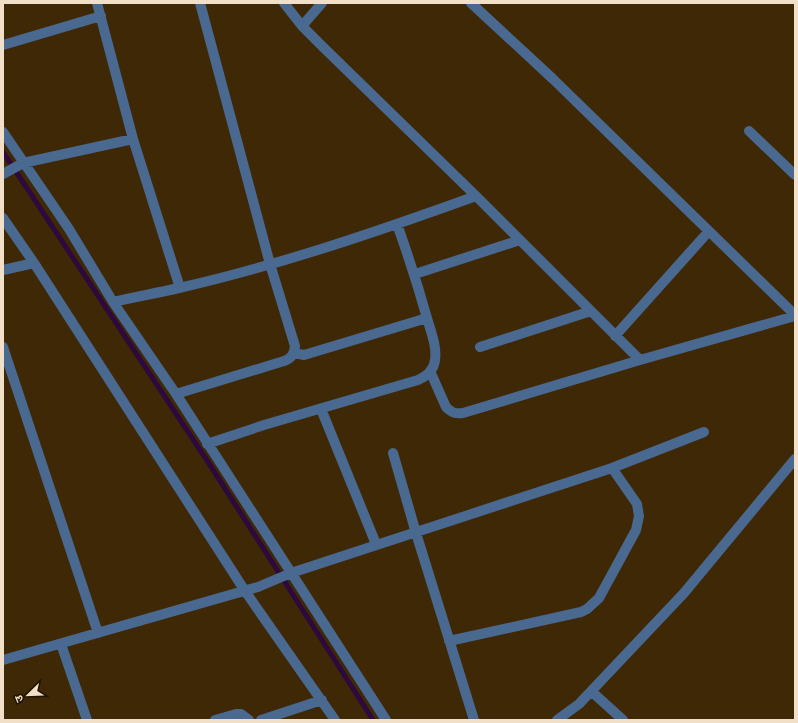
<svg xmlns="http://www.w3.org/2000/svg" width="798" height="723" viewBox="0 0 798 723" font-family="'Noto Sans','Noto Sans Devanagari',sans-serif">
	<rect width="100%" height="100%" fill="#3f2805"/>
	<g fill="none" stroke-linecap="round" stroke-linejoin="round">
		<path stroke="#2d093d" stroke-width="5" d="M 3,152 L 208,462 L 373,720"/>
		<path stroke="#496990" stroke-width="10" d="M 97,3 L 133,139 L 180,288
			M 284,3 L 302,26 L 323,47 L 476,196 L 640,360
			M 471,3 L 553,79 L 795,315
			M 302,26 L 322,3
			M 3,45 L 101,16
			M 749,131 L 795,175
			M 3,132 L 69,229 L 113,302 L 176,394 L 386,720
			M 3,174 L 23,163 L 133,139
			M 3,218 L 34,263 L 245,591 L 335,720
			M 3,270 L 34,263
			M 415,274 L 520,240
			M 113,302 C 135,297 157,293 179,288 C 280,265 379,231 476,196
			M 615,336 L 709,231
			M 3,347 L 98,633
			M 480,347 L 591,311
			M 294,353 L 304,355 L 427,318
			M 430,371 L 446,407 C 452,413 455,414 463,413 L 640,360 L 795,316
			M 176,394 L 284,361 C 292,358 294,354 295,346 L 270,264 L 200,3
			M 321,409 L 376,544
			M 207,444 L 264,425 L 418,380 C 427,376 434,370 435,360 C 437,346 431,332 427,318 C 418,286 408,255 397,224
			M 393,453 L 416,533 L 474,720
			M 449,641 L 581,612 L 587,609 L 599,598 L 636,530 L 639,516 L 637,504 L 612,468
			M 61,644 L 87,720
			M 3,660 L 258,587 L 291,573 L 612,468 L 704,432
			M 591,691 L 623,720
			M 215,720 L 236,714 L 241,714 L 249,720
			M 261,720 L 322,700
			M 557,720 L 579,704 L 684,593 L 795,459"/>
	</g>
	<rect width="798" height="723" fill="none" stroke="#f2dfc8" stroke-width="8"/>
	<g transform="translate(28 695) rotate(247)" stroke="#201302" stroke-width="3" paint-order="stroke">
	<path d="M0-3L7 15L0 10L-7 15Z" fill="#f2dfc8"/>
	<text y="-6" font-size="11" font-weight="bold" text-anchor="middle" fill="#f2dfc8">उ</text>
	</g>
</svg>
